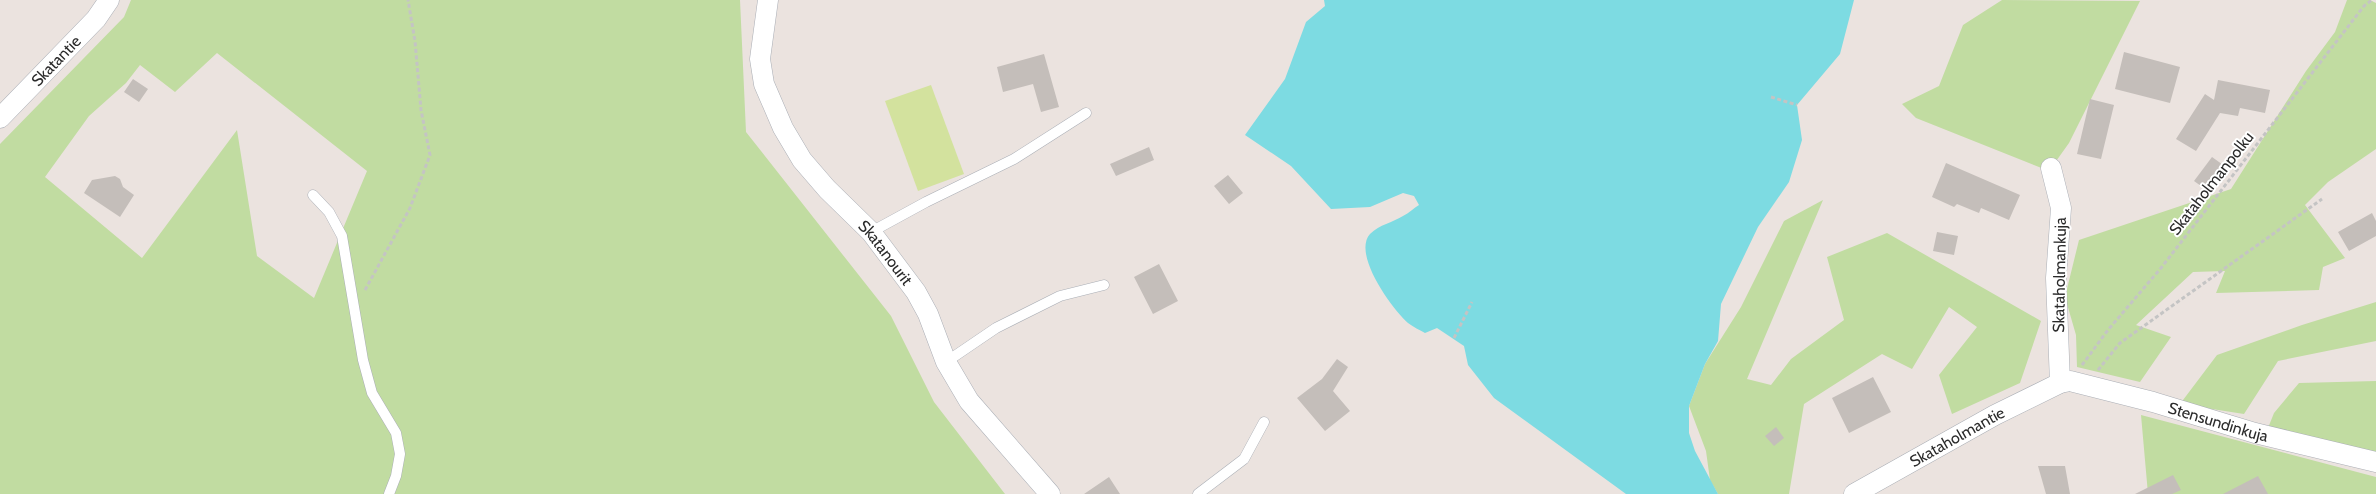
<svg xmlns="http://www.w3.org/2000/svg" width="2376" height="494" viewBox="0 0 2376 494" font-family="Cabin,sans-serif">
	<rect width="100%" height="100%" fill="#ebe3df"/>
	<path fill="#c1dca1" fill-rule="evenodd" d="M 131,0 L 740,0 L 746,132 L 891,316 L 934,402 L 1005,494 L 0,494 L 0,144 L 124,17 ZM 217,53 L 367,171 L 314,298 L 257,256 L 237,130 L 142,258 L 45,177 L 89,116 L 126,83 L 140,65 L 175,92 Z
		M 2002,0 L 2140,1 L 2069,143 L 2049,171 L 1916,118 L 1902,104 L 1939,86 L 1963,25 Z
		M 2347,0 L 2370,0 L 2376,3 L 2376,149 L 2328,182 L 2305,205 L 2345,258 L 2323,267 L 2319,290 L 2216,293 L 2225,271 L 2193,272 L 2136,325 L 2171,337 L 2140,382 L 2077,367 L 2076,335 L 2065,297 L 2079,240 L 2231,189 L 2306,71 L 2335,32 Z
		M 1823,200 L 1747,379 L 1771,385 L 1791,359 L 1844,320 L 1827,257 L 1887,233 L 2041,321 L 2020,383 L 1952,414 L 1939,375 L 1977,327 L 1949,307 L 1912,369 L 1882,354 L 1804,404 L 1789,494 L 1718,494 L 1710,480 L 1706,451 L 1689,406 L 1705,364 L 1741,307 L 1784,221 Z
		M 2376,302 L 2376,341 L 2278,361 L 2244,414 L 2180,404 L 2217,355 L 2302,325 Z
		M 2376,381 L 2376,452 L 2268,428 L 2274,413 L 2299,383 Z
		M 2141,415 L 2376,477 L 2376,494 L 2148,494 Z"/>
	<path fill="#d3e29e" d="M 931,85 L 964,174 L 918,191 L 885,101 Z"/>
	<path fill="#7ddbe2" d="M 1324,0 L 1854,0 L 1840,54 L 1797,105 L 1802,140 L 1789,182 L 1758,227 L 1721,304 L 1718,341 L 1705,364 L 1689,406 L 1689,433 L 1695,451 L 1718,494 L 1626,494 L 1494,398 L 1468,365 L 1464,346 L 1437,328 L 1425,333 C 1420,330 1413,327 1408,323 C 1392,309 1352,254 1370,234 C 1380,224 1392,223 1403,216 C 1409,213 1414,208 1419,205 L 1414,196 L 1403,193 L 1370,207 L 1331,209 L 1291,166 L 1245,135 L 1285,79 L 1306,22 L 1325,6 Z"/>
	<path fill="#c4beba" d="M 2124,52 L 2180,67 L 2170,103 L 2115,89 Z
		M 1044,54 L 1059,107 L 1041,112 L 1033,84 L 1003,92 L 997,67 Z
		M 133,79 L 148,89 L 139,102 L 124,92 Z
		M 2218,80 L 2270,90 L 2265,113 L 2240,108 L 2238,116 L 2220,113 L 2196,151 L 2176,139 L 2205,94 L 2214,100 Z
		M 2090,99 L 2114,105 L 2101,159 L 2077,154 Z
		M 1149,147 L 1154,160 L 1116,176 L 1110,164 Z
		M 2212,157 L 2226,167 L 2208,191 L 2194,181 Z
		M 1946,163 L 2020,195 L 2009,220 L 1981,208 L 1979,213 L 1957,204 L 1954,207 L 1932,197 Z
		M 1228,175 L 1243,193 L 1229,204 L 1214,186 Z
		M 115,176 L 120,179 L 123,187 L 134,195 L 120,217 L 84,193 L 92,180 Z
		M 2372,213 L 2376,221 L 2376,236 L 2349,251 L 2338,232 Z
		M 1937,232 L 1958,236 L 1954,255 L 1933,251 Z
		M 1159,264 L 1178,301 L 1153,314 L 1134,277 Z
		M 1337,359 L 1348,367 L 1333,391 L 1350,411 L 1325,431 L 1297,398 L 1322,379 Z
		M 1873,377 L 1891,412 L 1849,433 L 1832,398 Z
		M 1776,427 L 1784,438 L 1774,446 L 1765,436 Z
		M 2038,466 L 2065,466 L 2070,494 L 2046,494 Z
		M 2173,475 L 2181,490 L 2172,494 L 2135,494 Z
		M 2258,476 L 2268,494 L 2223,494 Z
		M 1109,477 L 1120,494 L 1084,494 Z"/>
	<g fill="none" stroke-linecap="round" stroke-linejoin="round">
		<g stroke="#abafb6" stroke-width="11">
			<path id="lane" d="M 313,195 L 329,212 L 342,236 L 363,360 L 372,393 L 396,433 L 400,454 L 396,476 L 389,494
				M 871,232 L 926,202 L 1014,159 L 1086,113
				M 946,362 L 996,328 L 1060,296 L 1104,285
				M 1198,494 L 1244,459 L 1264,422"/>
		</g>
		<g stroke="#abafb6" stroke-width="21">
			<g id="street">
				<path id="s1" d="M 768,0 L 760,59 L 764,84 L 783,128 L 802,160 L 827,189 L 871,232 L 916,292 L 928,314 L 946,362 L 969,401 L 1050,494"/>
				<path id="s2" d="M 0,118 L 96,19 L 109,0"/>
				<path d="M 2051,168 L 2061,208 L 2056,278 L 2060,383"/>
				<path id="s3" d="M 1854,494 L 1995,415 L 2060,383 L 2070,381 L 2153,402 L 2255,433 L 2376,462"/>
			</g>
		</g>
		<path stroke="#c4c4c4" stroke-width="3" stroke-dasharray="4 2.5" stroke-linecap="butt" d="M 1771,97 L 1797,105
			M 365,290 L 410,208 L 430,155 L 421,110 L 415,41 L 408,0
			M 1454,338 L 1472,302
			M 2082,365 L 2108,330 L 2161,268 L 2364,6 L 2372,0
			M 2098,370 L 2120,343 L 2322,199"/>
		<use href="#lane" stroke="#fff" stroke-width="10"/>
		<use href="#street" stroke="#fff" stroke-width="20"/>
	</g>
	<g text-anchor="middle" stroke-width="4" stroke-linejoin="round" paint-order="stroke">
		<g font-size="16" fill="#2b2b2b" stroke="#fff">
			<text dy="6" stroke="none"><textPath href="#s2" startOffset="80">Skatantie</textPath></text>
			<text transform="translate(2211 183) rotate(-52)" y="6">Skataholmanpolku</text>
			<text dy="6" stroke="none"><textPath href="#s1" startOffset="295">Skatanourit</textPath></text>
			<text transform="translate(2059 275) rotate(-89)" y="6">Skataholmankuja</text>
			<text dy="6" stroke="none"><textPath href="#s3" startOffset="398">Stensundinkuja</textPath></text>
			<text dy="6" stroke="none"><textPath href="#s3" startOffset="118">Skataholmantie</textPath></text>
		</g>
	</g>
</svg>
